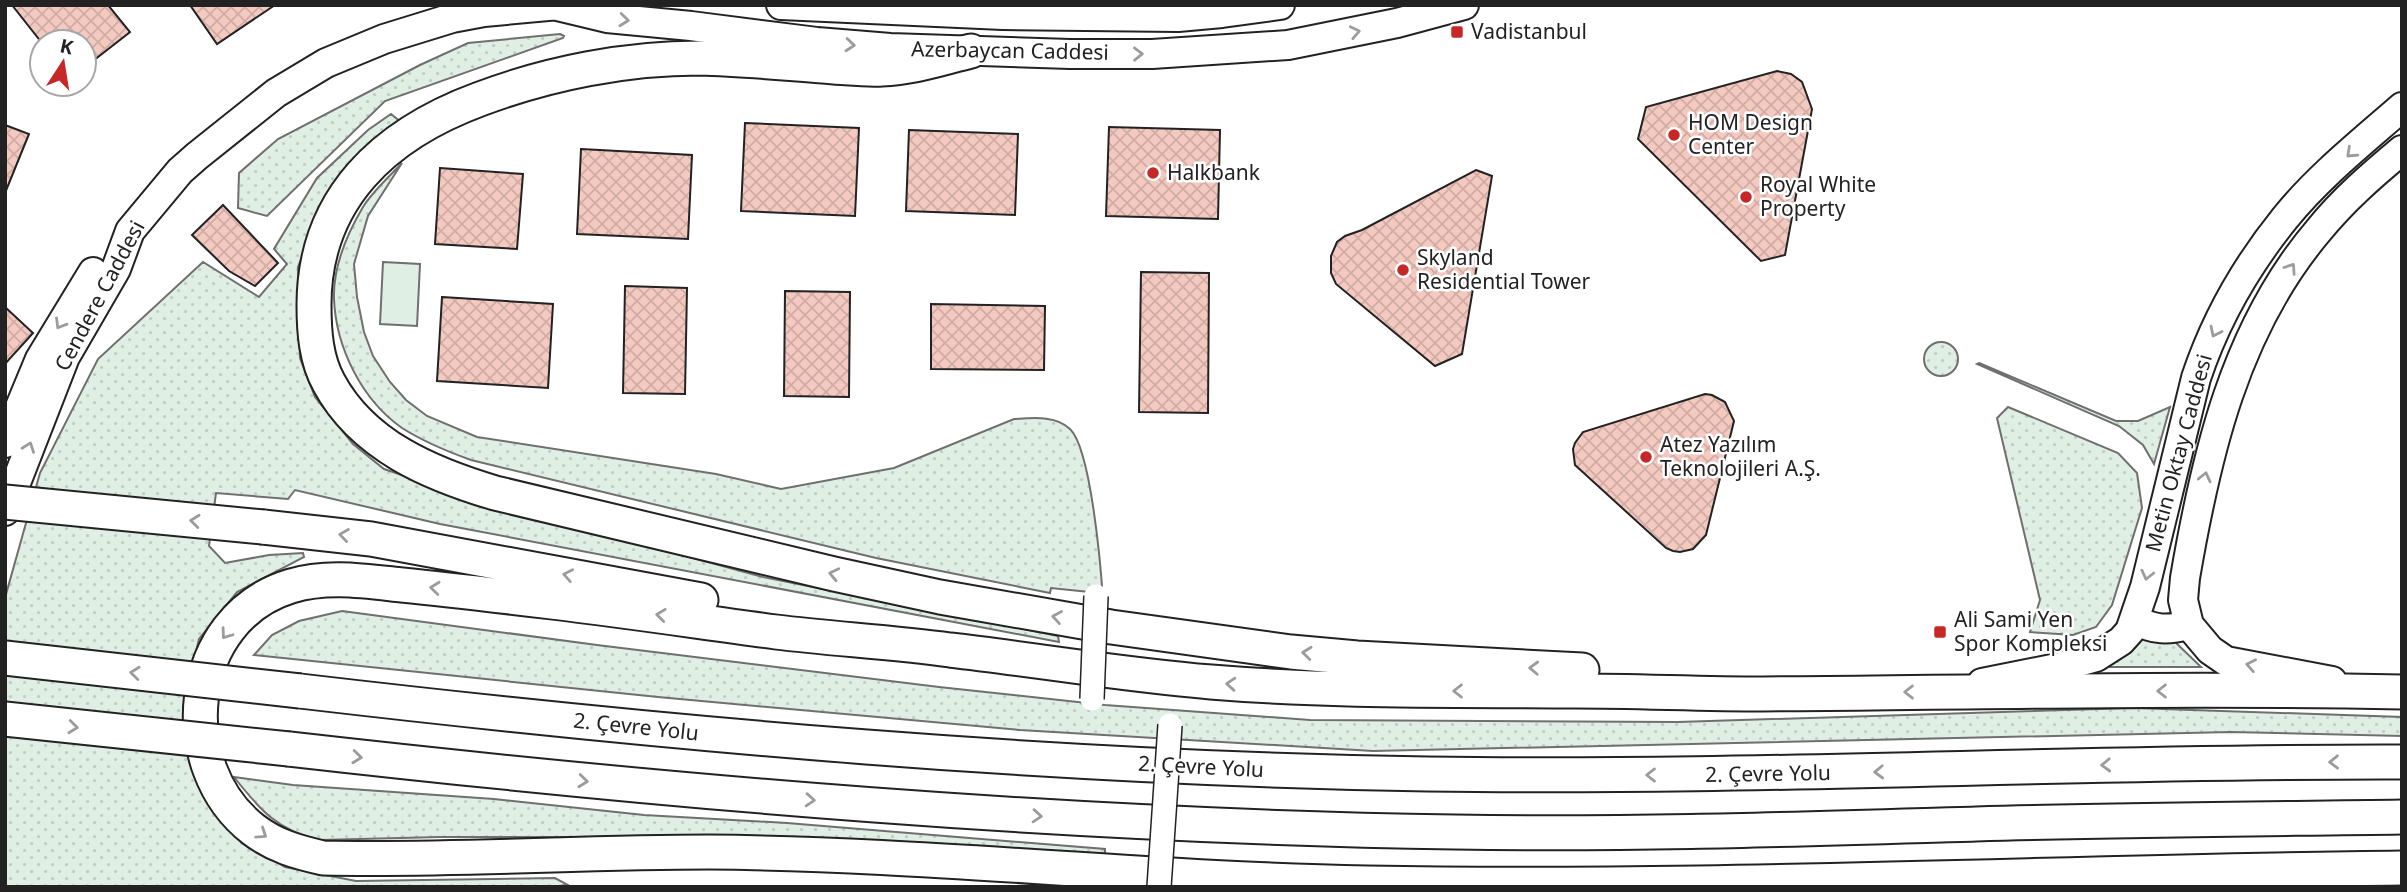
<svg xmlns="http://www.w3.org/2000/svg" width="2407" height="892" viewBox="0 0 2407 892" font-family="'Noto Sans',sans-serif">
	<defs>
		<pattern id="grass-dots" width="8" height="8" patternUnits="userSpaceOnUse" patternTransform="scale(1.75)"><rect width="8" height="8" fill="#e0efe3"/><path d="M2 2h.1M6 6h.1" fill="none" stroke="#c0cdc2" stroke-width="1.8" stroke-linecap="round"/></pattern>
		<pattern id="building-cross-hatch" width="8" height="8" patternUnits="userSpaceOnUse" patternTransform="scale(1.75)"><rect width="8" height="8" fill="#f3c9c0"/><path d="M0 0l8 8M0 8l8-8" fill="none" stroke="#d0aca5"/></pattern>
	</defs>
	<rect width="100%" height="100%" fill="#fff"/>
	<path fill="url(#grass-dots)" stroke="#6f6f6f" stroke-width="2" d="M 560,34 L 564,36 L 563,38 L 385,101 L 267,216 L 238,208 L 239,173 L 278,139 L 420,65 L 468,43 Z
		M 391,114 L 402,123 L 314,226 L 298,267 L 300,358 L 315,397 L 353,444 L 384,469 L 468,497 L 763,577 L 1058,636 L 1059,642 L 440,524 L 295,490 L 288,499 L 216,493 L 209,546 L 225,563 L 269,555 L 303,553 L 304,557 L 237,592 L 199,639 L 183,708 L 193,771 L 220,819 L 240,839 L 285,867 L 356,881 L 555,878 L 568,885 L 548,887 L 5,887 L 5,598 L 40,473 L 98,359 L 203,262 L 259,297 L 287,264 L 274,249 L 317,178 L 368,130 Z
		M 402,163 L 368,216 L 354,264 L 357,297 L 364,332 L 373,356 L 390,382 L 406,400 L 427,416 L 477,437 L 716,474 L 781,489 L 894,468 L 1014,419 C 1032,418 1056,415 1070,429 C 1091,449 1101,568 1103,601 L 1099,593 L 1051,588 L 1050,593 L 876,558 L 471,460 C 446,451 424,442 402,428 C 362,400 336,348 334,299 C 333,268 347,234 363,207 C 373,191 389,177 402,163 Z
		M1924 359a17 17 0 1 1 34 0a17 17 0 1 1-34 0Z
		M 1979,363 L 2116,421 L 2138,421 L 2170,407 L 2154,464 L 2143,445 L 2119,426 L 1977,364 Z
		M 2008,407 L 2118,453 L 2137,473 L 2142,508 L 2112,605 L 2096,627 L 2073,635 L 2030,632 L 2040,600 L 1997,418 Z
		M 342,611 L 597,645 L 939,687 L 1105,705 L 1310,720 L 1678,722 L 2133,708 L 2402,717 L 2402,736 L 2231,732 L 1373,751 L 1020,730 L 658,697 L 254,655 L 272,635 L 299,621 Z
		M 2137,637 L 2172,639 L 2201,667 L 2102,667 Z
		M 234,777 L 293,785 L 494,799 L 644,815 L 787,823 L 1105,849 L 1105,857 L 645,837 L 440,837 L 320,840 C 278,831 260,810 234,777 Z"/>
	<path fill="#e0efe3" stroke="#6f6f6f" stroke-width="2" d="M 383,262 L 420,264 L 417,326 L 380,324 Z"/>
	<path fill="url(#building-cross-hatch)" stroke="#222" stroke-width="2" d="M 12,5 L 108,5 L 130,32 L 84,68 L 84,42 L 42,43 Z
		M 190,5 L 275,5 L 217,44 Z
		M 1777,71 L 1791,74 L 1802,82 L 1812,109 L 1785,255 L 1761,261 L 1638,139 L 1646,107 Z
		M 745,123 L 859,128 L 855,216 L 741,211 Z
		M 5,125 L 29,134 L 5,193 Z
		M 1109,127 L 1220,130 L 1218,219 L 1106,216 Z
		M 909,130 L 1018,134 L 1015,215 L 906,211 Z
		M 581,149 L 692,155 L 688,239 L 577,234 Z
		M 440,168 L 523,174 L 517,249 L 435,244 Z
		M 1476,170 L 1492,176 L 1462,354 L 1435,366 L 1336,284 L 1331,273 L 1331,256 L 1337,242 L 1345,236 L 1362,230 Z
		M 223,205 L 278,263 L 255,286 L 229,271 L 192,235 Z
		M 1141,272 L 1209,273 L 1208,413 L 1139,412 Z
		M 625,286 L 687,288 L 685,394 L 623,393 Z
		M 785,291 L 850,292 L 849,397 L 784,396 Z
		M 442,297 L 553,304 L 548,388 L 437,381 Z
		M 931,304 L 1045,306 L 1044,370 L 931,369 Z
		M 5,307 L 33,333 L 5,364 Z
		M 1705,394 L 1712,395 L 1725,402 L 1734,421 L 1706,535 L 1693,549 L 1680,552 L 1673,551 L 1666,548 L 1575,465 L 1573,449 L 1575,443 L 1583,432 Z"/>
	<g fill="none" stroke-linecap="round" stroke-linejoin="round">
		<g stroke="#222" stroke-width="32">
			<path id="major" d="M 781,5 L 1003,15 L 1178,17 L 1222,13 L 1280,5
				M 557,6 L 607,18 L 691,26 L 817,42 L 890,48 L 1070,54 L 1152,54 L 1288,45 L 1397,23 L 1464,5
				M 5,443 L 40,359 L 93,272
				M 5,511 L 65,357 L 116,269 L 130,231 L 180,171 L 197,156 L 276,93 L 326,63 L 384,39 L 452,18 L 484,12 L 559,5
				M 2135,619 C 2153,631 2169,630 2189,625
				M 2332,681 L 2226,661 L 2210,650 L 2189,625 L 2183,600 L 2185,578 C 2206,455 2235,329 2318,231 C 2343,200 2372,175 2402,150
				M 1982,683 L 2057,668 L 2096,657 L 2121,641 L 2130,631 L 2145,587 L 2196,378 C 2215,321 2247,265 2285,218 C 2318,177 2362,142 2402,107"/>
		</g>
		<g stroke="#222" stroke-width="37">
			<path id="highway" d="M 971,51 C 942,58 913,68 882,69 C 867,70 850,68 834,67 C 790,64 745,59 700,58 C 626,58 549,73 480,99 C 385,134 314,198 314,305 C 314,332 316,360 329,383 C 363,446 431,474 495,493 L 834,574 L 940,597 L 1111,627 L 1291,652 L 1357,658 L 1582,670
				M 263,527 L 371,539 L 701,600
				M 300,691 C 675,735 1051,768 1428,774 C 1753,779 2077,761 2402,762
				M 2402,692 C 2189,688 1976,692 1763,694 C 1700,694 1637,691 1575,691 C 1453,690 1332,692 1211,682 C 1124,675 1037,660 950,650 C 892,642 833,639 776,632 C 701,622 627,611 552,602 C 502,596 452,590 402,585 C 365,581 327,575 291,586 C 185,618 171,766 254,830 C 275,846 297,852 323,858 C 452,861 581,852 709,852 C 929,854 1148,879 1367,883 C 1712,889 2057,872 2402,868
				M 289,749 C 676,793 1066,826 1455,832 C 1629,835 1803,829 1976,824 C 2118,820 2260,819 2402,817"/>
		</g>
		<use href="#major" stroke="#fff" stroke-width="28"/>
		<use href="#highway" stroke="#fff" stroke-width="33"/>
		<g stroke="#222" stroke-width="26" stroke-linecap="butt">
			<path id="minor-bridge" d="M 1092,699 L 1096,596
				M 1159,887 L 1170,725"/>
		</g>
		<g stroke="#222" stroke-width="37" stroke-linecap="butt">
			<path id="highway-bridge" d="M 5,502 L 263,527
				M 5,658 L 300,691
				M 5,719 L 289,749"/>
		</g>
		<use href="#minor-bridge" stroke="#fff" stroke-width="23"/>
		<use href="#highway-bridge" stroke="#fff" stroke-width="33"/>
	</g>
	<defs><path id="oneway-chevron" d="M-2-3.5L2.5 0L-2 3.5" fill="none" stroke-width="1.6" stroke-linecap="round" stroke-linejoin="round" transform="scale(1.75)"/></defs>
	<g stroke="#9c9c9c">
		<use href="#oneway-chevron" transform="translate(624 20) rotate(6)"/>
		<use href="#oneway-chevron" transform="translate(1355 32) rotate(-12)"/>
		<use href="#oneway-chevron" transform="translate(850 45) rotate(5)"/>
		<use href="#oneway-chevron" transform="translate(1138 54) rotate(-1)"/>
		<use href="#oneway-chevron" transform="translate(2351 153) rotate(137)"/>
		<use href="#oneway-chevron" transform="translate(2291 268) rotate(-56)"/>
		<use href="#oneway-chevron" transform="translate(60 324) rotate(121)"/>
		<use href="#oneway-chevron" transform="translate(2215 332) rotate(116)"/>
		<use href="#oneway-chevron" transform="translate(29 447) rotate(-70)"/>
		<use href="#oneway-chevron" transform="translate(2205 477) rotate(-77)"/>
		<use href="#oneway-chevron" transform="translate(195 521) rotate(-174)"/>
		<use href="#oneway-chevron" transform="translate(344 535) rotate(-172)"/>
		<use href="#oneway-chevron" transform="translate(834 574) rotate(-167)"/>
		<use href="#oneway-chevron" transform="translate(568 575) rotate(-169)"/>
		<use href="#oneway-chevron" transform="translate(2147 575) rotate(103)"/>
		<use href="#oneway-chevron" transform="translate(435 588) rotate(-174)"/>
		<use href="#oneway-chevron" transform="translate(661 615) rotate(-173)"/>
		<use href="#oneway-chevron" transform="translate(1057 617) rotate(-170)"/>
		<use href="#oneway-chevron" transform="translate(226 634) rotate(126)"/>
		<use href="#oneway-chevron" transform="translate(1307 653) rotate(-174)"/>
		<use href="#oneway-chevron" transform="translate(2251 665) rotate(-169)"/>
		<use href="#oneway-chevron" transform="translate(1534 668) rotate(-178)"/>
		<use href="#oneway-chevron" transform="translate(135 673) rotate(-174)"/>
		<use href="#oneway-chevron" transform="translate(1231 684) rotate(-176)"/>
		<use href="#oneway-chevron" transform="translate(1458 691) rotate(-180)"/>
		<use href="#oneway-chevron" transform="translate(2162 691) rotate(180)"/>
		<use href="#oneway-chevron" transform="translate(1909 692) rotate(180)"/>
		<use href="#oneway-chevron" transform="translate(73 727) rotate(6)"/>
		<use href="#oneway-chevron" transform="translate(357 757) rotate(6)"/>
		<use href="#oneway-chevron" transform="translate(2334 762) rotate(179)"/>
		<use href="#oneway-chevron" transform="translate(2106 765) rotate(178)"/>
		<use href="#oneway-chevron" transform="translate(1879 772) rotate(178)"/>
		<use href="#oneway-chevron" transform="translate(1651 775) rotate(180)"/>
		<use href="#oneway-chevron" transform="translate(583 781) rotate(6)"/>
		<use href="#oneway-chevron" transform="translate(810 800) rotate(4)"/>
		<use href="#oneway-chevron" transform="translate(1037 816) rotate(4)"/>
		<use href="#oneway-chevron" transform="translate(262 834) rotate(34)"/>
	</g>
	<g fill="#c62828" stroke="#fff" stroke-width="2.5">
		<rect x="1450" y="25" width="14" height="14" rx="3.5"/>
		<circle cx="1674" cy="135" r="7"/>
		<circle cx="1153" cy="173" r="7"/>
		<circle cx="1746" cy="197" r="7"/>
		<circle cx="1403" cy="270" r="7"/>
		<circle cx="1646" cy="457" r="7"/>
		<rect x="1933" y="625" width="14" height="14" rx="3.5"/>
	</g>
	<g text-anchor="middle" stroke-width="5" stroke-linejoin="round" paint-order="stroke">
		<g font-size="21" fill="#222" stroke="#fff" text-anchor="start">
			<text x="1471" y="39">Vadistanbul</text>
			<text x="1688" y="130">HOM Design<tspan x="1688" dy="24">Center</tspan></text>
			<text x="1167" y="180">Halkbank</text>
			<text x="1760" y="192">Royal White<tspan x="1760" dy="24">Property</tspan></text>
			<text x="1417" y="265">Skyland<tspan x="1417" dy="24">Residential Tower</tspan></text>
			<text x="1660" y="452">Atez Yazılım<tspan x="1660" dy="24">Teknolojileri A.Ş.</tspan></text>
			<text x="1954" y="627">Ali Sami Yen<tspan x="1954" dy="24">Spor Kompleksi</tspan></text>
		</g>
		<g font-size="21" fill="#222" stroke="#fff">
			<text transform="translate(1010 51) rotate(1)" y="7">Azerbaycan Caddesi</text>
			<text transform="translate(100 296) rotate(-62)" y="7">Cendere Caddesi</text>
			<text transform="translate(2179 453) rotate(-75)" y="7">Metin Oktay Caddesi</text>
			<text transform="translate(636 727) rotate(6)" y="7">2. Çevre Yolu</text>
			<text transform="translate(1201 767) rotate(3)" y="7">2. Çevre Yolu</text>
			<text transform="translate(1768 774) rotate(-1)" y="7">2. Çevre Yolu</text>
		</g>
	</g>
	<rect width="2407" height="892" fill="none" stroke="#222222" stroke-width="14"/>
	<g transform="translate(63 63) rotate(12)"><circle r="33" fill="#ffffff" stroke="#a7a7a7" stroke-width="2"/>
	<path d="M0-5L12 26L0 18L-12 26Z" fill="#c62828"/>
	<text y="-10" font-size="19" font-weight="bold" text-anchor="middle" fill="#222222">K</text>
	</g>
</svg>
